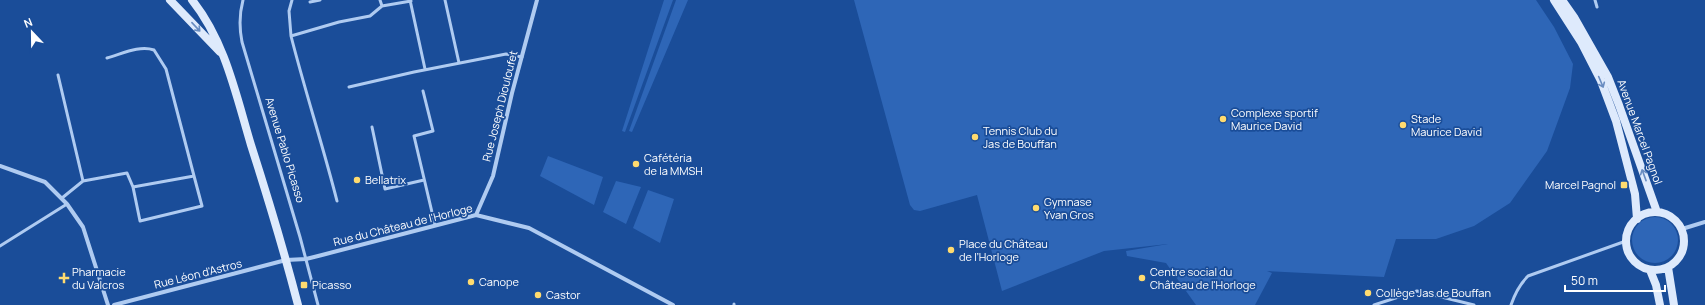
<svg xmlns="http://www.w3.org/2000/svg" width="1705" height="305" viewBox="0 0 1705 305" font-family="Manrope,sans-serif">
	<rect width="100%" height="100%" fill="#1a4d99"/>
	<path fill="#2e66b7" d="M 664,0 L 673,0 L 625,132 L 622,131 Z
		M 676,0 L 688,0 L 632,132 L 629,131 Z
		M 854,0 L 1536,0 L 1554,27 L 1573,64 L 1570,88 L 1547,151 L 1510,203 L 1474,226 L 1436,239 L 1396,239 L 1384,277 L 1267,271 L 1272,273 L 1255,305 L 1196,305 L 1166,263 L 1127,256 L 1126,251 L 1168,244 L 1104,251 L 1002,291 L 977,195 L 920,211 L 914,210 L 910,205 Z
		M 548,156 L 603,177 L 594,205 L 540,176 Z
		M 616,181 L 641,187 L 626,224 L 603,212 Z
		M 648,190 L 674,199 L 660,243 L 633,228 Z
		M1632 240a23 23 0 1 1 46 0a23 23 0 1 1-46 0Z"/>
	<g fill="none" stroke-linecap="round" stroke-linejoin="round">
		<path stroke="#afcbf1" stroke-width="3" d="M 243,0 C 239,15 239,27 242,42 L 300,237 L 318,305
			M 292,0 L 289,11 L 291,36 L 339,22 L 370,16 L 382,6
			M 380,0 L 382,6 L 411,1
			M 410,0 L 425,69
			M 445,0 L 459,63
			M 1595,0 L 1597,7
			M 310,2 L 320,0
			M 291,36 C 305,91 323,146 337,201
			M 107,58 C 122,54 139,45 154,50 L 166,69 L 194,176
			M 58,75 L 83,181
			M 349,87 L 414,72 L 506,54 L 522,57
			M 423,91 L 433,131 L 414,136 L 435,225
			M 372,127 L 385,189 L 424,180
			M 62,198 L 83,181 L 127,173 L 133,187 L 194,176 L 202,206 L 140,221 L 133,187
			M 0,246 L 67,204
			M 734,305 L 734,304
			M 1374,305 L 1417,291 L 1474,305
			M 1511,305 C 1515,293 1519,285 1528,276 L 1626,241"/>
		<path stroke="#afcbf1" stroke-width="4" d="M 0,166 L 45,182 L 67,204 L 83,227 L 108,305
			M 476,215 L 493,176 L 512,93 L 537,0
			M 1682,229 L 1705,222
			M 114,305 L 286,260 L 306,259 L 322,255 L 476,215 L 529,228 L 673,305"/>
		<path stroke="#deeafc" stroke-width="8" d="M 170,0 L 220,52
			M 192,0 C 225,41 236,95 251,145 C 268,198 284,251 298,305
			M 1554,0 L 1581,42 L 1601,81 L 1616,121 L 1635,194 L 1637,219
			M 1562,0 L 1574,17 L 1608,77 L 1619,105 L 1657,212
			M1626 241a29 29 0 1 1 58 0a29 29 0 1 1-58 0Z
			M 1668,267 L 1674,305
			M 1650,270 L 1656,285 L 1660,305"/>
	</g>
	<defs><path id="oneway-shaft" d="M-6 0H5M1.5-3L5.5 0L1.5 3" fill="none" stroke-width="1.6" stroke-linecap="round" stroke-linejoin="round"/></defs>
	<g stroke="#688cc1">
		<use href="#oneway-shaft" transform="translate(196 27) rotate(47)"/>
		<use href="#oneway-shaft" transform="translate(1601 82) rotate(67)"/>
		<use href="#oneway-shaft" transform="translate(1644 175) rotate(-110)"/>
	</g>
	<g fill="#ffdb6f" stroke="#1a4d99" stroke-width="1.5">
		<circle cx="1223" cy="119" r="4"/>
		<circle cx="1403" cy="125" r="4"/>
		<circle cx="975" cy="137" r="4"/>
		<circle cx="636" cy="164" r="4"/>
		<circle cx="357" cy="180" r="4"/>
		<rect x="1620" y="181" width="8" height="8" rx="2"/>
		<circle cx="1036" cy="208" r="4"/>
		<circle cx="951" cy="250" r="4"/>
		<path d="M62 272h4v4h4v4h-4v4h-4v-4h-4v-4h4z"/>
		<circle cx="1142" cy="278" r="4"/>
		<circle cx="471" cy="282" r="4"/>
		<rect x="300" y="281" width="8" height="8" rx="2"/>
		<circle cx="1368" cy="293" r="4"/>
		<circle cx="538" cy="295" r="4"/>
	</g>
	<g text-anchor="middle" stroke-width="3.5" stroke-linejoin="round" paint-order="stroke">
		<g font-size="11" fill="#fff" stroke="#1a4d99">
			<text transform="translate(500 106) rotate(-76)" y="4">Rue Joseph Diouloufet</text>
			<text transform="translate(1640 132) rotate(70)" y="4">Avenue Marcel Pagnol</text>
			<text transform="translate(285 150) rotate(73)" y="4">Avenue Pablo Picasso</text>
			<text transform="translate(403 225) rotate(-14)" y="4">Rue du Château de l'Horloge</text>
			<text transform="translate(198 274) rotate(-14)" y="4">Rue Léon d'Astros</text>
		</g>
		<g font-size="11" fill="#fff" stroke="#1a4d99" text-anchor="start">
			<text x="1231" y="117">Complexe sportif<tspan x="1231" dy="13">Maurice David</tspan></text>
			<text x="1411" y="123">Stade<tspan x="1411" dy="13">Maurice David</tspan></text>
			<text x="983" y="135">Tennis Club du<tspan x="983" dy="13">Jas de Bouffan</tspan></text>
			<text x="644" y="162">Cafétéria<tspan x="644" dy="13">de la MMSH</tspan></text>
			<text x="365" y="184">Bellatrix</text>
			<text x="1616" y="189" text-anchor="end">Marcel Pagnol</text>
			<text x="1044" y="206">Gymnase<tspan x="1044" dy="13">Yvan Gros</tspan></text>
			<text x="959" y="248">Place du Château<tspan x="959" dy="13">de l’Horloge</tspan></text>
			<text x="72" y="276">Pharmacie<tspan x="72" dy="13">du Valcros</tspan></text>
			<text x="1150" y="276">Centre social du<tspan x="1150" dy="13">Château de l'Horloge</tspan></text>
			<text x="479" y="286">Canope</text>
			<text x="312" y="289">Picasso</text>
			<text x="1376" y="297">Collège Jas de Bouffan</text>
			<text x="546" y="299">Castor</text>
		</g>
	</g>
	<g transform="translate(32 32) rotate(338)" stroke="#1a4d99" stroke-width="3" paint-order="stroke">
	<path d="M0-3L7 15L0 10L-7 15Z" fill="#ffffff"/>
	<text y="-6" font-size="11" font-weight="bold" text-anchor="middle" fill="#ffffff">N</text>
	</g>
	<path d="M1565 285v6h100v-6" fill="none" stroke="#ffffff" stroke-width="2"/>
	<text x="1571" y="285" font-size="12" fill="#ffffff" stroke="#1a4d99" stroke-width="3" paint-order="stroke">50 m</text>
</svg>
